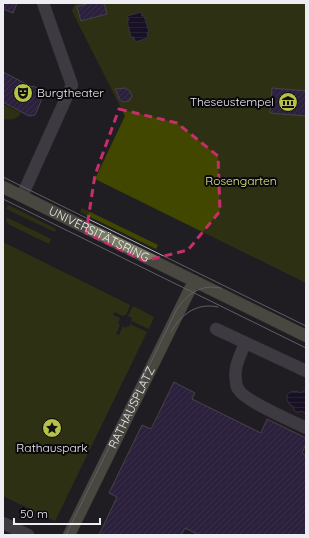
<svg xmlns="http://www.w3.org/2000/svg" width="309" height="538" viewBox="0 0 309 538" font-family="Quicksand,sans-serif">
	<defs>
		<pattern id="water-rules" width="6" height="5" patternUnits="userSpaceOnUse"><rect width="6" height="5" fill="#110126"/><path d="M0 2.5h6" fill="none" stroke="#342646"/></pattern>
		<pattern id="building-hatch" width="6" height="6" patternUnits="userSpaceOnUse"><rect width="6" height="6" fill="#3d265e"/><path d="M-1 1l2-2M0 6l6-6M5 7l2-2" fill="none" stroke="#594676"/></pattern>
	</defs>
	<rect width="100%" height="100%" fill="#1f1e23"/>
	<path fill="#424700" d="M 77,3 L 306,3 L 306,283 L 95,179 L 125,116 L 72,11 L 75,4 Z
		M 3,104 L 21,113 C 16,120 11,120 3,119 Z
		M 8,205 L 56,229 L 55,232 L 6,209 Z
		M 82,208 L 158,245 L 156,249 L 80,212 Z
		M 6,217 L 51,239 L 49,244 L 10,225 L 7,222 Z
		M 3,242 L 130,305 L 126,315 L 124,315 L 123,316 L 114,312 L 113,315 L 120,318 L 118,324 L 120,325 L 116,334 L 119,335 L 123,326 L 126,328 L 127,326 L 129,327 L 130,324 L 147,332 L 55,521 L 3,496 Z
		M 133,306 L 154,317 L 149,329 L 131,321 L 132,318 L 128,316 Z"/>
	<path fill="url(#water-rules)" stroke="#534863" d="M 141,12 L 142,16 L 144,16 L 149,32 L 147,33 L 148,38 L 135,42 L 134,37 L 131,37 L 127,21 L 129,20 L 127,16 Z
		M 293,391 L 296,392 L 296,391 L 301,393 L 303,391 L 306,391 L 306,413 L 301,411 L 299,412 L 296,412 L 294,410 L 294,407 L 290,405 L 290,404 C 285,399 286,393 293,391 Z"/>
	<path fill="url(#building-hatch)" stroke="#737177" d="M 3,3 L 17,3 L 13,13 L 3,9 Z
		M 89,3 L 104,3 L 107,14 L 81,21 L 77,7 Z
		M 3,72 L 32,87 L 33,86 L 42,90 L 44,94 L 35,115 L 29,116 L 3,102 Z
		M 125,88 L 130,91 L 132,96 L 129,101 L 123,102 L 119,99 L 118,95 L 115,89 Z
		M 272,88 L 306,91 L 306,116 L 270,113 Z
		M 174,382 L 195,393 L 192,399 L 261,433 L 267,419 L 306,438 L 306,444 L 302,453 L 306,456 L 306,535 L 199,535 L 185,528 L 181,535 L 99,535 L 117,497 L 109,493 L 142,425 L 151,429 Z"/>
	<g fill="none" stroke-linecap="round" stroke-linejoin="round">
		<g stroke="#3b3a3e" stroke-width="13">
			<path id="street" d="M 22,196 L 72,85 L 43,3
				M 216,329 L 306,371
				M 245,343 C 241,354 233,368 236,381 C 236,384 237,388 239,390 C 245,401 292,421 306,428
				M 3,523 L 28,535"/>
		</g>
		<g stroke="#3b3a3e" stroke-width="13">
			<g id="secondary">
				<path id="s1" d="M 3,187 L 306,336"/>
				<path id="s2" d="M 69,535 L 194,281"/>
			</g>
		</g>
		<use href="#street" stroke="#626066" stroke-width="12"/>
		<use href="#secondary" stroke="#7a7c66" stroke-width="12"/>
		<path stroke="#aeadb2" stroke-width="1" d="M 3,177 L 306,326
			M 3,199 L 306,348
			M 171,332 C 180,315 197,302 218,307
			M 66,535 L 177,309 C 188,293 201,284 221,288"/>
	</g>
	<path d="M0 0H309V538H0ZM 119,109 L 177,123 L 218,156 L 220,211 L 188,250 L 144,261 L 86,233 L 95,175 Z" fill="#1f1e23" fill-opacity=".55" fill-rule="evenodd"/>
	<path fill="none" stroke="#c62d6a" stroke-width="3" stroke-dasharray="8 5" stroke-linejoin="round" d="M 119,109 L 177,123 L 218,156 L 220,211 L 188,250 L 144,261 L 86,233 L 95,175 Z"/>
	<defs>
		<g id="theatre-disc" transform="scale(1)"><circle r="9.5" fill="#b7c148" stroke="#09080a"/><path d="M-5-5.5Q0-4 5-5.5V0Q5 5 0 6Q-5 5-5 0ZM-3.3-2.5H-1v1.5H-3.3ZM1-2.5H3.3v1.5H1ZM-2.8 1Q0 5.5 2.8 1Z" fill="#111"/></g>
		<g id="museum-disc" transform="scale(1)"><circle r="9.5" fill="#b7c148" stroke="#09080a"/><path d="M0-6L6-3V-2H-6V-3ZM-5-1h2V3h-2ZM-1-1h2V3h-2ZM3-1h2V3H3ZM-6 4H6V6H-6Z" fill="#111"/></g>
		<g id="sight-disc" transform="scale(1)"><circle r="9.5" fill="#b7c148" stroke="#09080a"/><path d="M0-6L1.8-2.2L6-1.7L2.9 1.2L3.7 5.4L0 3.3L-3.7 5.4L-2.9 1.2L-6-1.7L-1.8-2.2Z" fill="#111"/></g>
	</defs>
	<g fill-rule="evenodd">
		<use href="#theatre-disc" x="23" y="93"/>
		<use href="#museum-disc" x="288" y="102"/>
		<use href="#sight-disc" x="52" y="428"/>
	</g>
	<g text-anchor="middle" stroke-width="4" stroke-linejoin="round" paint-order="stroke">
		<g font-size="12" fill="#eeedf1" stroke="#09080a" text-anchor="start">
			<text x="37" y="97">Burgtheater</text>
			<text x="274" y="106" text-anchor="end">Theseustempel</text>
			<text x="52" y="452" text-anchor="middle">Rathauspark</text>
		</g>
		<g font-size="12" fill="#e1ec87" stroke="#09080a">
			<text x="241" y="185">Rosengarten</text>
		</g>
		<g font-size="12" fill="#eeedf1" stroke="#09080a">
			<text dy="4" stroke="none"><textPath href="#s1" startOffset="107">UNIVERSITÄTSRING</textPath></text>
			<text dy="4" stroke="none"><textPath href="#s2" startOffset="142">RATHAUSPLATZ</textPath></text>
		</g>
	</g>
	<rect width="309" height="538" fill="none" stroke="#eeedf1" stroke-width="8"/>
	<path d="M14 518v6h86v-6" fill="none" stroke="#eeedf1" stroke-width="2"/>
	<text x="20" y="518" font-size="12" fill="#eeedf1" stroke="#09080a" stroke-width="3" paint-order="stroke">50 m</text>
</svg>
